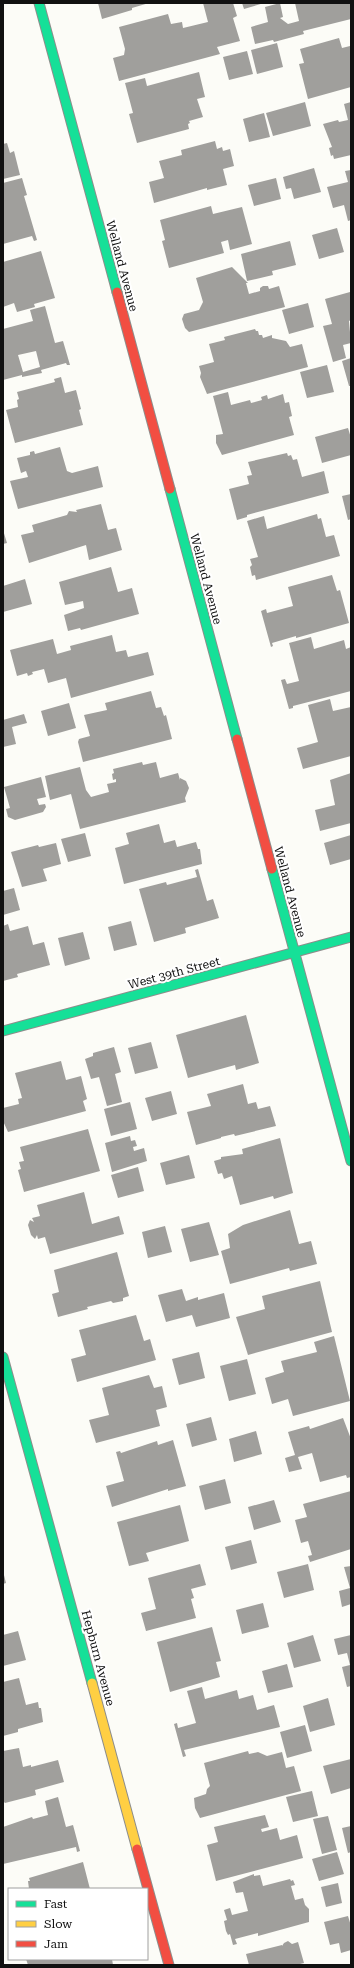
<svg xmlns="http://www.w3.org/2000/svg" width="354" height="1968" viewBox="0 0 354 1968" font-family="'Roboto Serif',serif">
	<rect width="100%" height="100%" fill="#fcfcf7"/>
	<path fill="#a09f9c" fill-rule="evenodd" d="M 98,3 L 149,3 L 132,8 L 132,10 L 102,19 Z
		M 203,3 L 233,3 L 237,16 L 233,18 L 240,41 L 217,47 L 220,54 L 119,81 L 113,58 L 124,55 L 125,49 L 119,27 L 168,14 L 171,24 L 182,22 L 183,28 L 208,22 Z
		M 242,3 L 264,3 L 244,9 Z
		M 280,3 L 283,17 L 280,18 L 288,24 L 299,21 L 295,3 L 351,3 L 351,19 L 303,31 L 304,34 L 274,42 L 273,40 L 255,44 L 251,27 L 268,22 L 265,7 Z
		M 339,38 L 342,48 L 350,46 L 351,51 L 351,87 L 308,99 L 299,64 L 304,63 L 300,49 Z
		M 277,43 L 283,67 L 257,74 L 251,50 Z
		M 247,51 L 253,74 L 229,80 L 223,57 Z
		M 199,72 L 205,97 L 197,99 L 203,117 L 189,121 L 190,123 L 188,124 L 189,129 L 137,143 L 129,114 L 133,113 L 125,83 L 145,78 L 147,86 Z
		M 305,102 L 311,126 L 273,136 L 266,113 Z
		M 351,102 L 351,155 L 334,159 L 333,155 L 331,156 L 329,148 L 332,147 L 323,124 L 338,120 L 339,122 L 348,120 L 344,104 Z
		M 264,113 L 270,137 L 249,142 L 243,119 Z
		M 215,141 L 217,149 L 222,147 L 223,151 L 230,149 L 234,166 L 223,169 L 227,185 L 207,190 L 207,188 L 154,203 L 149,182 L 164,178 L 159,161 L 182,155 L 181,150 Z
		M 7,143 L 10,153 L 14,151 L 20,175 L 3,179 L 3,144 Z
		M 314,168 L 321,192 L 294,199 L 291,188 L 286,189 L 283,177 Z
		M 351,170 L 351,220 L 348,221 L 344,205 L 333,208 L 327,187 L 348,182 L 345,171 Z
		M 22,178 L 27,195 L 24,196 L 37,240 L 34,241 L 32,236 L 3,244 L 3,183 Z
		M 276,178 L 281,199 L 254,206 L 248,185 Z
		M 211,206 L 213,214 L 242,207 L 252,244 L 230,250 L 228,240 L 221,242 L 224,253 L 169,268 L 162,241 L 165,240 L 160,220 Z
		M 337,228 L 344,252 L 319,259 L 312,235 Z
		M 290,241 L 296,265 L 272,271 L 273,275 L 247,281 L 241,254 Z
		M 41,251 L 55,298 L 34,304 L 35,307 L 17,312 L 14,303 L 3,307 L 3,262 Z
		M 232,267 L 248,283 L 246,283 L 249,294 L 260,291 L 260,288 L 263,286 L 268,286 L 269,289 L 279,286 L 285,307 L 189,332 L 185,328 L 182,319 L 184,314 L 199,310 L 203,302 L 196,278 Z
		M 350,292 L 351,320 L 349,321 L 351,343 L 343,345 L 346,358 L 333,362 L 323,326 L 332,324 L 325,299 Z
		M 308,303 L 314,327 L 289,334 L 282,310 Z
		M 45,306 L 55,343 L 63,341 L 70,365 L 67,365 L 66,363 L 41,370 L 42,373 L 22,377 L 22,375 L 3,380 L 3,329 L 33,321 L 30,310 ZM 36,351 L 40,367 L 23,372 L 18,355 Z
		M 255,329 L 256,331 L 258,331 L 259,335 L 262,335 L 263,338 L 272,335 L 272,338 L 286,341 L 290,347 L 302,344 L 308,367 L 207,394 L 200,377 L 201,373 L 199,366 L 214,362 L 209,344 L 225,340 L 224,337 Z
		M 351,358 L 351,386 L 349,386 L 342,361 Z
		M 327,365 L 334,392 L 307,398 L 300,372 Z
		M 61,377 L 65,393 L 76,390 L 81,409 L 79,410 L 83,425 L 15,443 L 6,410 L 18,407 L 17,400 L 19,399 L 17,392 L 55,382 L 54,379 Z
		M 228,392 L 231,405 L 250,400 L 251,403 L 262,400 L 261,397 L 267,395 L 268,399 L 283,394 L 285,403 L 289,402 L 292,416 L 289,417 L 294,435 L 222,455 L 216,443 L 216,435 L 223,434 L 213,396 Z
		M 348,428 L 351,438 L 351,455 L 322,463 L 315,437 Z
		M 60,447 L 67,471 L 72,473 L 98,466 L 103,487 L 18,509 L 10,481 L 28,477 L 26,471 L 21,473 L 17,458 L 30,455 L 30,452 L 34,451 L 35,454 Z
		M 287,453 L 288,456 L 291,455 L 293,460 L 297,459 L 302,477 L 324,471 L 329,493 L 247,515 L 247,517 L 237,520 L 229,489 L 249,484 L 247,476 L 252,475 L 248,462 Z
		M 351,494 L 351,519 L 348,520 L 342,496 Z
		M 101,504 L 108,530 L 116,528 L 122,550 L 89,560 L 86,545 L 29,563 L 21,535 L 34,532 L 32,525 L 67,515 L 69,511 L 77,512 L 76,510 Z
		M 317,514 L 318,519 L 321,518 L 326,537 L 334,535 L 340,556 L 256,580 L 255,575 L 252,576 L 250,567 L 252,565 L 250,559 L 258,557 L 247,521 L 264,516 L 267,529 Z
		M 3,530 L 7,543 L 3,544 Z
		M 111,567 L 118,592 L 132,588 L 139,614 L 81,630 L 80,628 L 68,631 L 64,615 L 84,608 L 83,601 L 65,605 L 59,582 Z
		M 332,575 L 337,591 L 340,590 L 349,623 L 296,638 L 296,636 L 272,643 L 273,646 L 271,647 L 261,611 L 266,609 L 267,613 L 293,606 L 288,587 Z
		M 25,579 L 32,604 L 3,612 L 3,586 Z
		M 112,635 L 116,652 L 126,650 L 128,657 L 148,652 L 154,675 L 71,698 L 66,678 L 48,683 L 44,669 L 32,672 L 33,674 L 28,676 L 27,673 L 17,676 L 10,650 L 53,639 L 57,654 L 71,650 L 70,646 Z
		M 311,637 L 314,649 L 344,640 L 346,649 L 351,647 L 351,691 L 293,706 L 293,708 L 289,709 L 281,680 L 285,679 L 287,684 L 299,681 L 289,643 Z
		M 151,691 L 156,708 L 161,707 L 164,716 L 166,715 L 172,739 L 83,762 L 78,742 L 79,739 L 90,736 L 84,715 L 107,710 L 105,703 Z
		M 330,699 L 333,711 L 351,707 L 351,756 L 303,769 L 297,748 L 318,742 L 308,705 Z
		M 69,703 L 76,728 L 48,736 L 41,711 Z
		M 24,714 L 27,723 L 12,727 L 16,744 L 3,747 L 3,720 Z
		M 142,762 L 143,765 L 156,762 L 160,778 L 178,773 L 180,780 L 180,778 L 186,781 L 189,788 L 185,798 L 186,802 L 80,829 L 71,794 L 50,800 L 45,776 L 80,767 L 86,790 L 91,797 L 109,792 L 107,784 L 116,782 L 116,779 L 113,780 L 112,774 L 114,773 L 113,769 Z
		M 351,773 L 351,823 L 320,831 L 315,810 L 335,805 L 330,780 Z
		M 41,777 L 46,797 L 37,799 L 39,805 L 45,804 L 46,807 L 43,812 L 15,820 L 8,817 L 6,809 L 10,808 L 4,787 Z
		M 159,824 L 164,843 L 175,840 L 177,847 L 196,842 L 198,849 L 200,849 L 202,864 L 124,884 L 115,848 L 129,844 L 126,833 Z
		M 85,833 L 91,856 L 68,862 L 61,839 Z
		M 351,835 L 351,859 L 330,865 L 324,843 Z
		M 56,843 L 61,864 L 43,869 L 47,881 L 22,887 L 11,852 L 38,845 L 39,847 Z
		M 198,869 L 207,901 L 213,899 L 219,918 L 185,928 L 186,933 L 154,942 L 139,889 L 166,882 L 167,885 L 197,877 L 195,870 Z
		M 14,888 L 20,910 L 3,915 L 3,891 Z
		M 131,921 L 137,945 L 114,951 L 108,927 Z
		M 8,924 L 10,931 L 28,926 L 33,945 L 44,942 L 50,965 L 17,974 L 18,977 L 3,981 L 3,926 Z
		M 83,932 L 90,959 L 65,966 L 58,938 Z
		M 246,1015 L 259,1063 L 236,1070 L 235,1065 L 188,1078 L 176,1035 Z
		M 151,1042 L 158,1068 L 135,1074 L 128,1048 Z
		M 114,1047 L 121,1072 L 115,1074 L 122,1102 L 107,1106 L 99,1077 L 91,1079 L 85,1059 L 93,1056 L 93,1053 Z
		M 61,1061 L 66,1080 L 81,1076 L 87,1099 L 83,1101 L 86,1111 L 8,1132 L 3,1121 L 3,1108 L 19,1104 L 18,1099 L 22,1098 L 15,1073 Z
		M 243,1084 L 248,1104 L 256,1102 L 258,1109 L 270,1106 L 276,1126 L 235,1136 L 234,1134 L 221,1137 L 221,1138 L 196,1145 L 187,1112 L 211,1106 L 207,1094 Z
		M 171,1091 L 177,1114 L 152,1121 L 145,1098 Z
		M 130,1102 L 137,1129 L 111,1136 L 104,1109 Z
		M 88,1129 L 100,1171 L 24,1192 L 18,1170 L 21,1169 L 19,1162 L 24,1161 L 20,1147 Z
		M 130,1136 L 131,1141 L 135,1140 L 137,1146 L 133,1147 L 134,1151 L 144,1148 L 147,1161 L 112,1172 L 105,1143 Z
		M 280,1138 L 293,1193 L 274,1199 L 273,1196 L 240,1205 L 232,1176 L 224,1179 L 222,1173 L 218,1174 L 214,1161 L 221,1159 L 221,1157 L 243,1154 L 242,1149 Z
		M 189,1155 L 195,1178 L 166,1185 L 160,1163 Z
		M 138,1167 L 144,1191 L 118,1198 L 111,1175 Z
		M 84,1192 L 92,1224 L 119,1216 L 124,1234 L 50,1254 L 45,1237 L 38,1239 L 37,1235 L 35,1239 L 31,1235 L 28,1225 L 30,1220 L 34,1222 L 32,1218 L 40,1216 L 37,1205 Z
		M 290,1210 L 299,1244 L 311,1241 L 317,1264 L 290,1271 L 289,1268 L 230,1284 L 221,1251 L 230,1248 L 228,1234 L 243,1225 Z
		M 209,1222 L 219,1255 L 190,1262 L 181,1229 Z
		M 165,1226 L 172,1252 L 148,1258 L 142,1232 Z
		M 117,1252 L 129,1296 L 123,1298 L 123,1301 L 113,1303 L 111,1301 L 87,1307 L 88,1309 L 58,1317 L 52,1294 L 59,1292 L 54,1270 Z
		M 320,1281 L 332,1332 L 248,1355 L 236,1317 L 265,1309 L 262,1296 Z
		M 182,1289 L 186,1301 L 198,1297 L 198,1300 L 224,1293 L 230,1318 L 196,1327 L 192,1315 L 166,1322 L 158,1295 Z
		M 136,1315 L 144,1341 L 150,1339 L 156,1360 L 77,1382 L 71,1359 L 86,1355 L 79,1330 Z
		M 334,1336 L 350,1401 L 293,1416 L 288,1399 L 272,1404 L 265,1378 L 284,1372 L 281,1361 L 317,1352 L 314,1342 Z
		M 199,1352 L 205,1378 L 179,1385 L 172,1359 Z
		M 247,1359 L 256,1394 L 229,1401 L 220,1366 Z
		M 149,1375 L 154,1388 L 162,1386 L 167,1407 L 156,1410 L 160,1426 L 96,1443 L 89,1420 L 109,1415 L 102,1388 Z
		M 211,1417 L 217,1440 L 192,1447 L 186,1424 Z
		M 343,1418 L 351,1439 L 351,1477 L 347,1478 L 346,1475 L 320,1482 L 312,1453 L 298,1457 L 302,1469 L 289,1472 L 285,1458 L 295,1455 L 288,1432 L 309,1426 L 310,1429 Z
		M 256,1431 L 262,1454 L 234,1462 L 229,1439 Z
		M 173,1440 L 186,1486 L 168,1491 L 168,1489 L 112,1507 L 106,1486 L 124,1481 L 116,1452 L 120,1451 L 121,1453 L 157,1441 L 158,1445 Z
		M 225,1479 L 231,1503 L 205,1510 L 199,1486 Z
		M 351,1491 L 351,1549 L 310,1562 L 308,1556 L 312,1555 L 308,1541 L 301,1543 L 295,1520 L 307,1517 L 303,1504 Z
		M 274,1500 L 281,1522 L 254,1530 L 248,1507 Z
		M 180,1505 L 189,1541 L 146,1553 L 149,1561 L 129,1566 L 117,1522 Z
		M 251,1540 L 257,1563 L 231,1570 L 225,1547 Z
		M 200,1564 L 206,1585 L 191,1589 L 194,1598 L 191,1599 L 196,1618 L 146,1631 L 141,1613 L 156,1609 L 148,1578 Z
		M 308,1564 L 314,1590 L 284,1598 L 277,1572 Z
		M 351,1566 L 351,1604 L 342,1607 L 339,1591 L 350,1588 L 344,1567 Z
		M 3,1571 L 6,1583 L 3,1584 Z
		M 263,1603 L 269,1627 L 242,1634 L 236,1610 Z
		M 212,1627 L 221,1661 L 216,1662 L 220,1677 L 170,1692 L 157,1642 Z
		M 18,1631 L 26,1660 L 3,1666 L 3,1635 Z
		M 313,1635 L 321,1661 L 294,1668 L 287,1643 Z
		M 351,1635 L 351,1686 L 347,1687 L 342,1667 L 350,1665 L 347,1653 L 338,1655 L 334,1639 Z
		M 287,1664 L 293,1687 L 268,1693 L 262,1671 Z
		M 19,1678 L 26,1705 L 38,1702 L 39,1708 L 41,1708 L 43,1722 L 18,1729 L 18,1732 L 3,1736 L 3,1682 Z
		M 202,1687 L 205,1699 L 237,1690 L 239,1699 L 253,1695 L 257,1710 L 274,1705 L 280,1727 L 184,1750 L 186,1756 L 183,1757 L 174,1724 L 177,1723 L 178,1728 L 196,1723 L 187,1691 Z
		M 328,1698 L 335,1725 L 310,1732 L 303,1706 Z
		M 305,1725 L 312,1751 L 287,1758 L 280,1732 Z
		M 19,1748 L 23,1767 L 31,1765 L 31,1767 L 58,1760 L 64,1782 L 35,1790 L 36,1795 L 5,1803 L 3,1801 L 3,1751 Z
		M 248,1751 L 249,1754 L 258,1752 L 267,1756 L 282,1752 L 286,1768 L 294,1766 L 301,1791 L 200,1818 L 195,1808 L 194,1798 L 206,1794 L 207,1789 L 210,1786 L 204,1763 Z
		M 351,1759 L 351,1788 L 331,1794 L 323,1766 Z
		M 312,1791 L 318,1816 L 293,1822 L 286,1797 Z
		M 58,1797 L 66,1827 L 73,1825 L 80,1851 L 77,1852 L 76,1847 L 3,1864 L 3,1827 L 32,1817 L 33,1819 L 48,1815 L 45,1801 Z
		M 265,1815 L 269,1827 L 261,1829 L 262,1832 L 277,1828 L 280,1840 L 297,1835 L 303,1858 L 216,1881 L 207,1845 L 218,1842 L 214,1827 Z
		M 328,1816 L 337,1850 L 322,1854 L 313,1819 Z
		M 351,1826 L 351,1852 L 348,1853 L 342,1828 Z
		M 337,1852 L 344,1874 L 319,1881 L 312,1859 Z
		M 83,1862 L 90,1889 L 29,1889 L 28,1881 L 30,1881 L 29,1878 Z
		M 254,1874 L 254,1876 L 260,1875 L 263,1886 L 290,1879 L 291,1881 L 293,1880 L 295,1885 L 291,1886 L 295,1900 L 303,1898 L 305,1905 L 309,1909 L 309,1922 L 258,1936 L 258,1933 L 235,1939 L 237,1944 L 233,1945 L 230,1934 L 228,1935 L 226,1931 L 224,1921 L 227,1920 L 224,1910 L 230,1908 L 232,1915 L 248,1911 L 243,1892 L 236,1893 L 233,1882 Z
		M 338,1883 L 342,1903 L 326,1907 L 321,1887 Z
		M 348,1916 L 351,1926 L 351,1950 L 341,1953 L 339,1943 L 330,1945 L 324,1922 Z
		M 288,1941 L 292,1944 L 298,1942 L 304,1963 L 296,1965 L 249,1965 L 246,1954 L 282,1945 L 282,1946 L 284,1943 Z
		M 26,1959 L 112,1959 L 113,1965 L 28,1965 Z"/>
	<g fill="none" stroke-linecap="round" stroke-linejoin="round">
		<g stroke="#8d8d8b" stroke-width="11">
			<path id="fast" d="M 39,3 L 117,292
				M 170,489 L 237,739
				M 272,869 L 351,1161
				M 3,1031 L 351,937
				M 3,1357 L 92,1683"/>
		</g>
		<g stroke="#8d8d8b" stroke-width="11">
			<path id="slow" d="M 92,1683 L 137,1849"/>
		</g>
		<g stroke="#8d8d8b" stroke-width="11">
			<path id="jam" d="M 117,292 L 170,489
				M 237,739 L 272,869
				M 137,1849 L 169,1965"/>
		</g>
		<use href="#fast" stroke="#16e098" stroke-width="9"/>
		<use href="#slow" stroke="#ffcf43" stroke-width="9"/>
		<use href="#jam" stroke="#f24e42" stroke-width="9"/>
	</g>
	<g text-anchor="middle" stroke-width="4" stroke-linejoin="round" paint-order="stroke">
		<g font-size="12" fill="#111" stroke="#fff">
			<text transform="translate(122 266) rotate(75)" y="4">Welland Avenue</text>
			<text transform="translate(206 579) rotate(75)" y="4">Welland Avenue</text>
			<text transform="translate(290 892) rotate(75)" y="4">Welland Avenue</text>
			<text transform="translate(174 973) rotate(-15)" y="4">West 39th Street</text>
			<text transform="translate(98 1658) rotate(75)" y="4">Hepburn Avenue</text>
		</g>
	</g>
	<rect width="354" height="1968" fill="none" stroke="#111111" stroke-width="8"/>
	<rect x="8" y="1888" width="140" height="72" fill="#ffffff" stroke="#a0a0a0"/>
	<rect x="16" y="1901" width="20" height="6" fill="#16e098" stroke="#a0a0a0"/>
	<text x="44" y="1908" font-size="12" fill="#111111">Fast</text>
	<rect x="16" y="1921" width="20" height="6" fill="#ffcf43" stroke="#a0a0a0"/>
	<text x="44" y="1928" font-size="12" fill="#111111">Slow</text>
	<rect x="16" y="1941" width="20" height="6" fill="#f24e42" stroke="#a0a0a0"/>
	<text x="44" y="1948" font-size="12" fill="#111111">Jam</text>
</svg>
